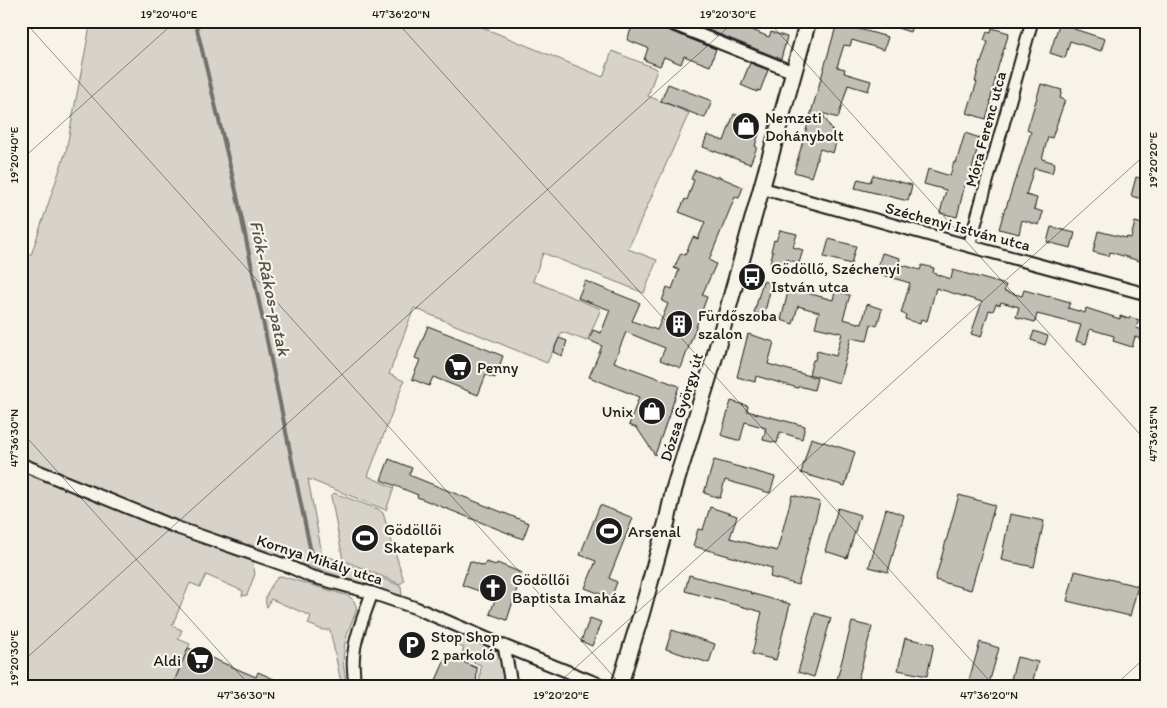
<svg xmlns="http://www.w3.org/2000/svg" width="1167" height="708" viewBox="0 0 1167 708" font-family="Itim,sans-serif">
	<rect width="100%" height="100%" fill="#f7f3e8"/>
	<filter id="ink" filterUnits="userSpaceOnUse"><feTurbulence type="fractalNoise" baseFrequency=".02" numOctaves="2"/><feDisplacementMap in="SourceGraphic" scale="10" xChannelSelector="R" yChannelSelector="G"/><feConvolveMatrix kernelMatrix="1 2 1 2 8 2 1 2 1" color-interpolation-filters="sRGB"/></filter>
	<g filter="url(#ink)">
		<path fill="#d7d3cb" stroke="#7a7874" d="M 91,21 L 467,21 L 603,77 L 612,51 L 657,69 L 648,96 L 689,113 L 628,249 L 657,260 L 644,293 L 543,253 L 533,281 L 601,309 L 587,341 L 562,332 L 547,363 L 414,308 L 389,374 L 404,381 L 368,476 L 394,488 L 386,510 L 308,479 L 322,554 L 401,586 L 402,596 L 301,564 L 248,544 L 249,558 L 253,564 L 255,574 L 247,595 L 242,596 L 243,591 L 206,575 L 200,587 L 190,583 L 172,626 L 182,630 L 178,639 L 190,644 L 172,687 L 21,687 L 21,252 L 31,255 L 66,151 Z
			M 334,493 L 378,509 L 383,513 L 404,581 L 400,584 L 343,560 L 331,496 Z
			M 279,576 L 281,576 L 349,596 L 354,601 L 357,609 C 352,622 345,636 344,651 C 342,663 345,675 347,687 L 342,687 L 330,630 L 323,630 L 308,624 L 311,616 L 271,599 L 267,607 C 262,597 272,584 279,576 Z
			M 459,638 L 469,643 L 472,638 C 485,644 500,651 505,666 C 506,672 505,680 506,687 L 479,687 L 481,665 L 460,657 L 464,648 L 457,645 Z"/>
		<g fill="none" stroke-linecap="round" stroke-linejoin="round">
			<path stroke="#72716c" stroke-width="4" d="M 195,21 L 236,191 L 313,562"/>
		</g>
		<path fill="#c0beb5" stroke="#1c1c1c" d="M 634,21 L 658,21 L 659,25 L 662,28 L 716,49 L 710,66 L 684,56 L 681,64 L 664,57 L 660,66 L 644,60 L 648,48 L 627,40 Z
			M 686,21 L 720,21 L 744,30 L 745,27 L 769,37 L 771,32 L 787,37 L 781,59 Z
			M 883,21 L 908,21 L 913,23 L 910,32 L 882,23 Z
			M 1060,21 L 1077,21 L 1074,29 L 1105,39 L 1101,51 L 1070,41 L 1065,58 L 1050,53 Z
			M 837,23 L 888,37 L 884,50 L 852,40 L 850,46 L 844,45 L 837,67 L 845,69 L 844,73 L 871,81 L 868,91 L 848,85 L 838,118 L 822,113 L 837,139 L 833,153 L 820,149 L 811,177 L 794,172 Z
			M 992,28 L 1009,33 L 998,67 L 990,102 L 991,103 L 986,119 L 967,113 L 977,82 L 975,82 L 980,62 L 981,63 L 988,42 L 984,40 L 987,32 L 991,33 Z
			M 750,63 L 768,70 L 760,91 L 757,90 L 757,92 L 741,85 Z
			M 668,84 L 712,101 L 705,118 L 661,101 Z
			M 1041,84 L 1062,90 L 1060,98 L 1065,100 L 1052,138 L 1048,137 L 1042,159 L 1055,163 L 1052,173 L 1034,168 L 1026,195 L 1037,198 L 1034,209 L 1043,212 L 1039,225 L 1022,220 L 1019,234 L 999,229 L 1005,208 L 1006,208 L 1015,179 L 1016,179 L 1031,132 L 1027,130 Z
			M 734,114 L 762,124 L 755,146 L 757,147 L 750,164 L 703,147 L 707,135 L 724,141 Z
			M 965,133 L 980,138 L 968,185 L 965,184 L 957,217 L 940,213 L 946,190 L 924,184 L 928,169 L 950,176 L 954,162 L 956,163 Z
			M 695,170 L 717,178 L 717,176 L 743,187 L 739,198 L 735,197 L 709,260 L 716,264 L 702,295 L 707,297 L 681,368 L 660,360 L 665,348 L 626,332 L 614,362 L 679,386 L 655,455 L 637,428 L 629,425 L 639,397 L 589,377 L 602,346 L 589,340 L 593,330 L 601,333 L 610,310 L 578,298 L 585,281 L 640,303 L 632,321 L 657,330 L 668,304 L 662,301 L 667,287 L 672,289 L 679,270 L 674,268 L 681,253 L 685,255 L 693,237 L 698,239 L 705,222 L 679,212 L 685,199 L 687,200 L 694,180 L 691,179 Z
			M 873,175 L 912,185 L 908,201 L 855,188 L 858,179 L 870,182 Z
			M 1136,177 L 1146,180 L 1146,200 L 1131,196 Z
			M 1135,222 L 1146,225 L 1146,263 L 1110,252 L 1109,256 L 1093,252 L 1098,231 L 1126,238 L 1127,237 L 1131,238 Z
			M 1051,227 L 1075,233 L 1071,248 L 1047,242 Z
			M 780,230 L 797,234 L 793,247 L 803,250 L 799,263 L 786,259 L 784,266 L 770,263 L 773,252 L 771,251 L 774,240 L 776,241 Z
			M 829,239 L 856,246 L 851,264 L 824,257 Z
			M 882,253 L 900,258 L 899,264 L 920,270 L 922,265 L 934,268 L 933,273 L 951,279 L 953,270 L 1006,285 L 1004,291 L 1022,296 L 1024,290 L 1049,297 L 1049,296 L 1070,302 L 1068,308 L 1085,313 L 1086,308 L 1120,319 L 1120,316 L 1129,319 L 1130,317 L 1139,320 L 1136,328 L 1146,331 L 1146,340 L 1135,337 L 1132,347 L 1113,341 L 1114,336 L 1090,329 L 1086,344 L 1076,341 L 1081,325 L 1037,314 L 1035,322 L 1016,317 L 1019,307 L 1001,302 L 1000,305 L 996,304 L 993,311 L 989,310 L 981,337 L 971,334 L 982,302 L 936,288 L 927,321 L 921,319 L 920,324 L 905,319 L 906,315 L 901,313 L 910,283 L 876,273 Z
			M 763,281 L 772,284 L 764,315 L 754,313 Z
			M 789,288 L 833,300 L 835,291 L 850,295 L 843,319 L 862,324 L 867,304 L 882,309 L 877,326 L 871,324 L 867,341 L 851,338 L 839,383 L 809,374 L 813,360 L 815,360 L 817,351 L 836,356 L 842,333 L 815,327 L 819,312 L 798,306 L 793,324 L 781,320 Z
			M 428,326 L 503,356 L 495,378 L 486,375 L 478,395 L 433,377 L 429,386 L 412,379 L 420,360 L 415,358 Z
			M 1034,331 L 1048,336 L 1045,345 L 1031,340 Z
			M 748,334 L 774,342 L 768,364 L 817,378 L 814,390 L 799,386 L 798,388 L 756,376 L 755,382 L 737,377 Z
			M 559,338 L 567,341 L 562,356 L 553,352 Z
			M 731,401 L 748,406 L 747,411 L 805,426 L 802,439 L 780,432 L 777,443 L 763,440 L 766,428 L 745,422 L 740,441 L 721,435 Z
			M 811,438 L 855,452 L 845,486 L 801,473 Z
			M 389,459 L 412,468 L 409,475 L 529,523 L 523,539 L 417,497 L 418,495 L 381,480 Z
			M 714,460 L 775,477 L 770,493 L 725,480 L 720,498 L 704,493 Z
			M 792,495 L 820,502 L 798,585 L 770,577 L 772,568 L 693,546 L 698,529 L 703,530 L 710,507 L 737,516 L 730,538 L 777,551 Z
			M 959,495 L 995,505 L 971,590 L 935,580 Z
			M 600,505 L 633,518 L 609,578 L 617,582 L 611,598 L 585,588 L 596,561 L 580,555 Z
			M 838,508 L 860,515 L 847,558 L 825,551 Z
			M 886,509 L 904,515 L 888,572 L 869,567 Z
			M 1010,514 L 1044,521 L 1034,567 L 1001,560 Z
			M 470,561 L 484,566 L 486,562 L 496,565 L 497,563 L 522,573 L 507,620 L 490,614 L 496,597 L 462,585 Z
			M 1075,571 L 1138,586 L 1130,616 L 1067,601 Z
			M 689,575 L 751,592 L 750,593 L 790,604 L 776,660 L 752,654 L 762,612 L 685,591 Z
			M 815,613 L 831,618 L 814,677 L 798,672 Z
			M 590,618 L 601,622 L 592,646 L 581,641 Z
			M 852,622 L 872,627 L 856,687 L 835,687 Z
			M 672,630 L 715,644 L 709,663 L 666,649 Z
			M 905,638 L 934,644 L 927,676 L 898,670 Z
			M 980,642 L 999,648 L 988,687 L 967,687 Z
			M 188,648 L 256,677 L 258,672 L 292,687 L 172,687 Z
			M 447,655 L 477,668 L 476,687 L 433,687 Z
			M 1017,657 L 1038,662 L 1031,687 L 1009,687 Z"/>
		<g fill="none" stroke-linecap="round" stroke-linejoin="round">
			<g stroke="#1c1c1c" stroke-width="15">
				<path id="minor" d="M 665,21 L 793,72
					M 761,188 L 969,246 L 1146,294
					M 969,246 L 1032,21
					M 21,464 L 178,528 L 290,567 L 310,576 L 372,593 L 416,608 L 504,646 L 591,681 L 608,687
					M 504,646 L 510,678 L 510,687
					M 356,687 C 347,651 361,625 372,593"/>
			</g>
			<g stroke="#1c1c1c" stroke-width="19">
				<path id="major" d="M 619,687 L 641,615 L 667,521 L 674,489 L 712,366 L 808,21"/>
			</g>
			<use href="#minor" stroke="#f7f3e8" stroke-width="11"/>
			<use href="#major" stroke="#f7f3e8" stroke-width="15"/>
		</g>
	</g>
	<path fill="none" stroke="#1c1c1c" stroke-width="1" stroke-opacity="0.45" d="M 24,21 L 623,687M 396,21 L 995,687M 768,21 L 1146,441M 1140,21 L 1146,28M 21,160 L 176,21M 21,431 L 251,687M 21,663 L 735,21M 554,687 L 1146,154M 1113,687 L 1146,657"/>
	<defs>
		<g id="shop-disc" transform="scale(1.4375)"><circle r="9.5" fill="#1c1c1c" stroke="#f7f3e8"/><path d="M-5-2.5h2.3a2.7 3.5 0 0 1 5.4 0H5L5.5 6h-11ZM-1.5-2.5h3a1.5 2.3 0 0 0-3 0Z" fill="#fff"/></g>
		<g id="bus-disc" transform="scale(1.4375)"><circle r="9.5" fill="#1c1c1c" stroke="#f7f3e8"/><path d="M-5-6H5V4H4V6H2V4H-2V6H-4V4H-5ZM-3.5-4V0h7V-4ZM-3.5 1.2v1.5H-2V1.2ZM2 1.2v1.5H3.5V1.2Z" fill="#fff"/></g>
		<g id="building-disc" transform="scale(1.4375)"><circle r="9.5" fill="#1c1c1c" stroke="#f7f3e8"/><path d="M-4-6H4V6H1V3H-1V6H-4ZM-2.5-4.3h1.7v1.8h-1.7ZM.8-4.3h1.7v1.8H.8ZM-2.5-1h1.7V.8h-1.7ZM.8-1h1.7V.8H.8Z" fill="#fff"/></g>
		<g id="supermarket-disc" transform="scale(1.4375)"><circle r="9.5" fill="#1c1c1c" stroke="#f7f3e8"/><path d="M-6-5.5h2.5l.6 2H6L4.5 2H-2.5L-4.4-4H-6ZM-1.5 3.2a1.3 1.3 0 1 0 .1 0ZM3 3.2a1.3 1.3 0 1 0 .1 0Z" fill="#fff"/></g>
		<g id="stadium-disc" transform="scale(1.4375)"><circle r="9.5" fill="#1c1c1c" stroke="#f7f3e8"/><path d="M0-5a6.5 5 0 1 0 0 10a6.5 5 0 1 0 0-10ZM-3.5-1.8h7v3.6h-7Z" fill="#fff"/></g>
		<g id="church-disc" transform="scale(1.4375)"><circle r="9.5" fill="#1c1c1c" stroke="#f7f3e8"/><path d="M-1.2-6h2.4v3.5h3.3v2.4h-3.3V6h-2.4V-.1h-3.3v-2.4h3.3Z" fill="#fff"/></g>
		<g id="parking-disc" transform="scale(1.4375)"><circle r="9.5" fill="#1c1c1c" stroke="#f7f3e8"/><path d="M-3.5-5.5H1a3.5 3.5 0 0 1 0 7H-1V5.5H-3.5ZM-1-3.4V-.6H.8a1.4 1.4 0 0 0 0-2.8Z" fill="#fff"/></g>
	</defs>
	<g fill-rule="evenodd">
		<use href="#shop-disc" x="746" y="126"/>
		<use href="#bus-disc" x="752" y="277"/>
		<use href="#building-disc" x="679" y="324"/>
		<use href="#supermarket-disc" x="458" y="367"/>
		<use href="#shop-disc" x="652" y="411"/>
		<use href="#stadium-disc" x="609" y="531"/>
		<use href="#stadium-disc" x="365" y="538"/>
		<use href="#church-disc" x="493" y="588"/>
		<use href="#parking-disc" x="412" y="645"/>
		<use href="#supermarket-disc" x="200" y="660"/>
	</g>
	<g text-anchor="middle" stroke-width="4.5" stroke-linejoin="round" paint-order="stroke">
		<g font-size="16" fill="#1c1c1c" stroke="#f7f3e8" text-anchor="start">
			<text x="765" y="123">Nemzeti<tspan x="765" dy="18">Dohánybolt</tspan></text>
			<text x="771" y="274">Gödöllő, Széchenyi<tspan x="771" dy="18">István utca</tspan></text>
			<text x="698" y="321">Fürdőszoba<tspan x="698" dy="18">szalon</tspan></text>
			<text x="477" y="373">Penny</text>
			<text x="633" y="417" text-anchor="end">Unix</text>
			<text x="384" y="535">Gödöllői<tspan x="384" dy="18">Skatepark</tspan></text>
			<text x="628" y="537">Arsenal</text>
			<text x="512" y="585">Gödöllői<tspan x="512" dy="18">Baptista Imaház</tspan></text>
			<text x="431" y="642">Stop Shop<tspan x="431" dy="18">2 parkoló</tspan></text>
			<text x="181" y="666" text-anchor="end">Aldi</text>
		</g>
		<g font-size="16" fill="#1c1c1c" stroke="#f7f3e8">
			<text transform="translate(985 129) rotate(-75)" y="6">Móra Ferenc utca</text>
			<text transform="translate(958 226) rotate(15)" y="6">Széchenyi István utca</text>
			<text transform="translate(681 407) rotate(-73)" y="6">Dózsa György út</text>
			<text transform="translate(320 559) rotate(18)" y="6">Kornya Mihály utca</text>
		</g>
		<g font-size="18" font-style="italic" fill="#565452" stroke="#f7f3e8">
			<text transform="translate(270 288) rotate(78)" y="6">Fiók-Rákos-patak</text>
		</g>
	</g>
	<rect width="1167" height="708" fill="none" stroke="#f7f3e8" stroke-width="55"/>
	<rect x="28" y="28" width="1112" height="652" fill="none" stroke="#1c1c1c" stroke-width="2"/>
	<g font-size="12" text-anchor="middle" fill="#1c1c1c">
		<text x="169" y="18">19°20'40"E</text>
		<text x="401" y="18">47°36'20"N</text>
		<text x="728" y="18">19°20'30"E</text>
		<text transform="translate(14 155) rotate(-90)" y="4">19°20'40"E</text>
		<text transform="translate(1153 160) rotate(-90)" y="4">19°20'20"E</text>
		<text transform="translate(1153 434) rotate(-90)" y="4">47°36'15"N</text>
		<text transform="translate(14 438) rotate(-90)" y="4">47°36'30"N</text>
		<text transform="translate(14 658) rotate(-90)" y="4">19°20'30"E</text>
		<text x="246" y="699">47°36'30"N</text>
		<text x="561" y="699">19°20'20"E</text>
		<text x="989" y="699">47°36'20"N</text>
	</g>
</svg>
